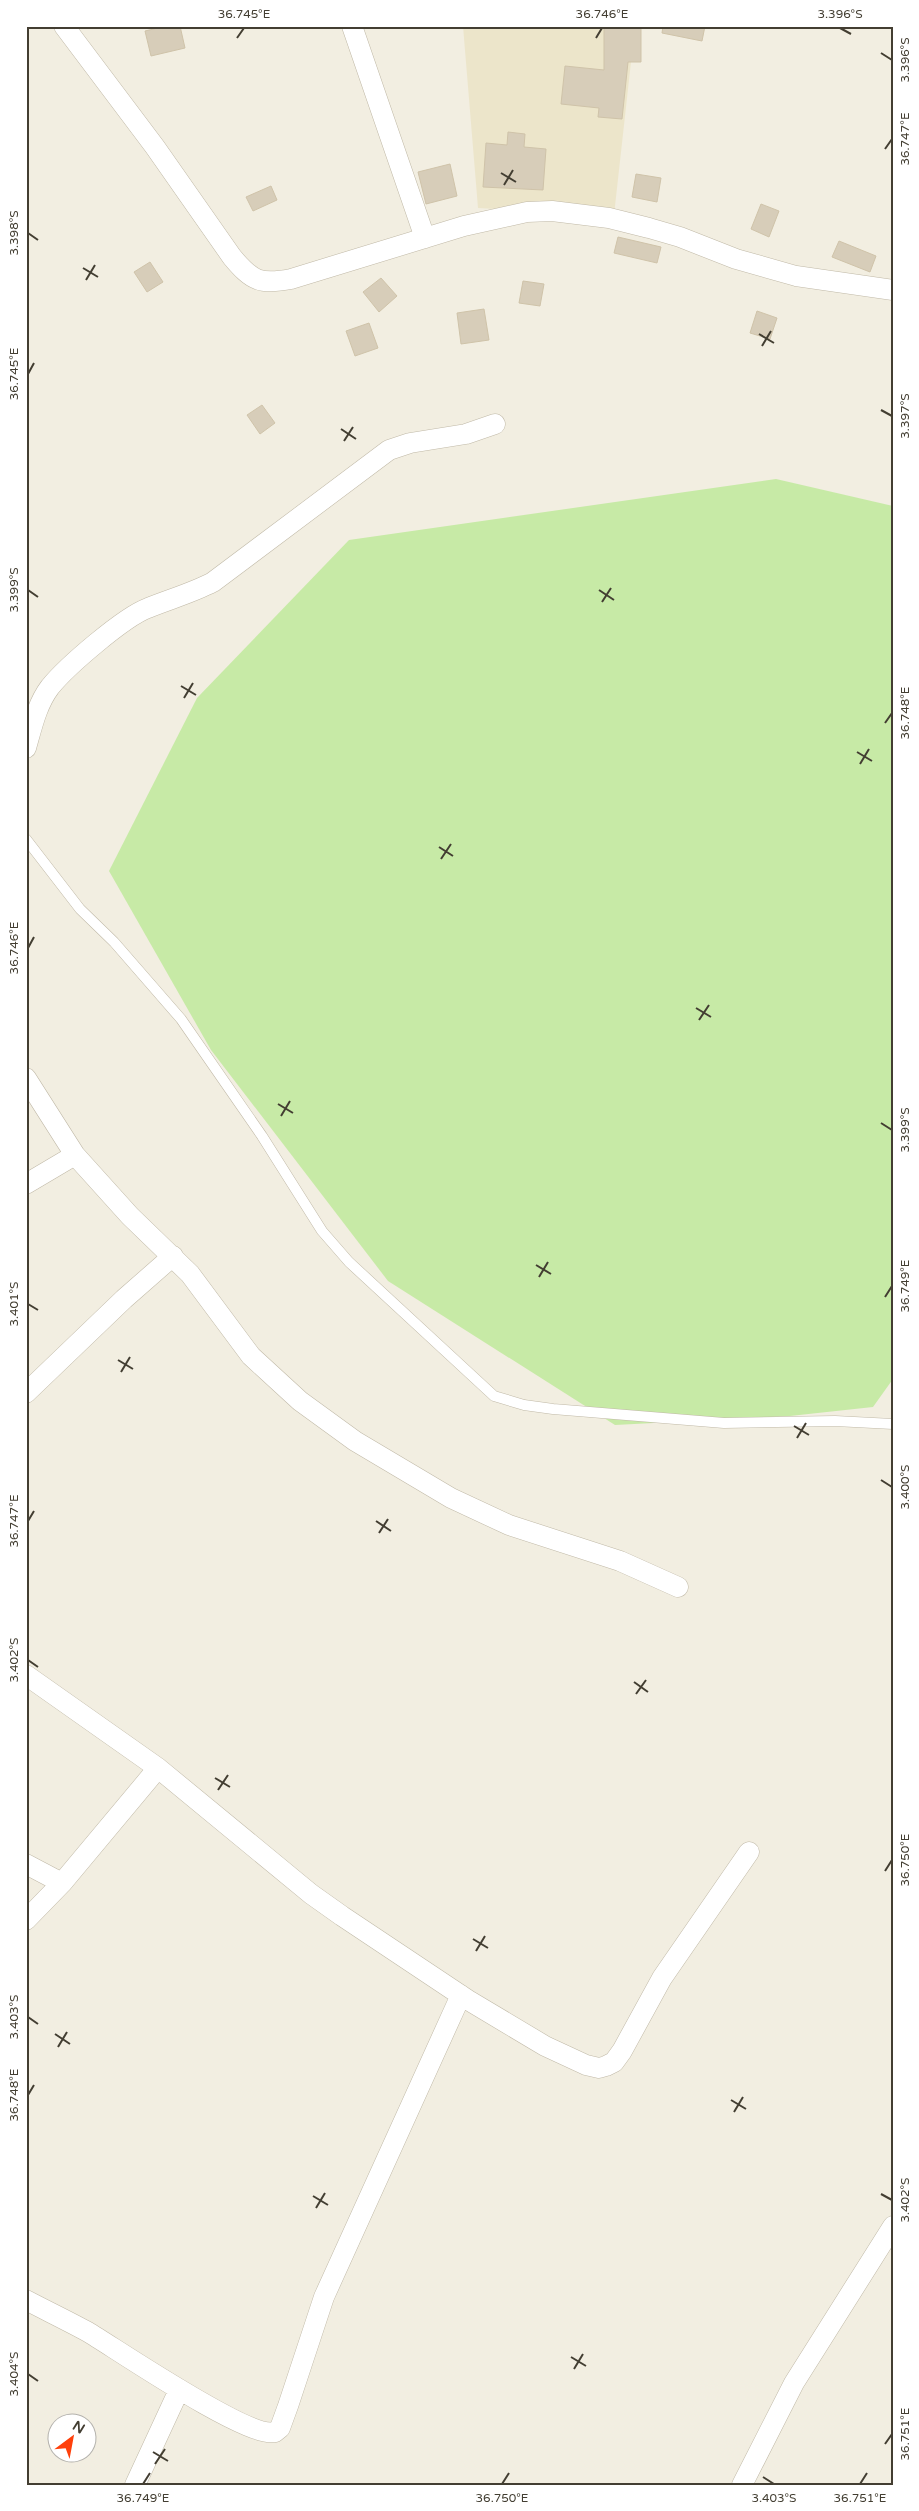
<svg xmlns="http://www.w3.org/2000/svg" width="919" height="2511" viewBox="0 0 919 2511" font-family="'Varela Round',sans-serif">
	<rect width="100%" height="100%" fill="#f2eee1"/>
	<path fill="#ece5ca" d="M 463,26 L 635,26 L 614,215 L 478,208 Z"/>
	<path fill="#c7eaa6" d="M 776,479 L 893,506 L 893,1379 L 873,1407 L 790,1416 L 615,1425 L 388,1281 L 211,1050 L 109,871 L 197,698 L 349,540 Z"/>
	<path fill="#d7cdb9" stroke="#cfc3a9" d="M 166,26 L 180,26 L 185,48 L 151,56 L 145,31 Z
		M 604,26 L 641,26 L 641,62 L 628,62 L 622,119 L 598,117 L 599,108 L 561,104 L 565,66 L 604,70 Z
		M 663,26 L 705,26 L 702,41 L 662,33 Z
		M 508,132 L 525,134 L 524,147 L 546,149 L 543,190 L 483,187 L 486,143 L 507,145 Z
		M 450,164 L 457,196 L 426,204 L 418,172 Z
		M 636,174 L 661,178 L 657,202 L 632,197 Z
		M 271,186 L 277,200 L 253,211 L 246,197 Z
		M 761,204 L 779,211 L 769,237 L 751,229 Z
		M 618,237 L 661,247 L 657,263 L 614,253 Z
		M 839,241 L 876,256 L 870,272 L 832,257 Z
		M 150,262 L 163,282 L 147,292 L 134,272 Z
		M 381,278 L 397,296 L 379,312 L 363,292 Z
		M 523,281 L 544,284 L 540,306 L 519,303 Z
		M 484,309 L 489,340 L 461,344 L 457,313 Z
		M 757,311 L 777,318 L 770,339 L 750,333 Z
		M 369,323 L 378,348 L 355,356 L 346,331 Z
		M 262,405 L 275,423 L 260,434 L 247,415 Z"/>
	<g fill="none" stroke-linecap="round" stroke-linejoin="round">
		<g stroke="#c0b9a7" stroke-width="11">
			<path id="service" d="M 26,839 L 80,909 L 114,942 L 181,1019 L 262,1136 L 322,1231 L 349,1262 L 494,1396 L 524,1405 L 553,1409 L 724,1423 L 835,1421 L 893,1424"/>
		</g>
		<g stroke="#c0b9a7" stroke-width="21">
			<path id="minor" d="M 64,26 L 155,147 L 232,257 C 252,281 260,285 291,279 L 464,226 L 527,212 L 552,211 L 609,218 L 649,228 L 680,237 L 736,259 L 796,276 L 893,290
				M 352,26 L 425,238
				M 26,748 C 32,727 37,704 50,687 C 67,666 124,617 148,608 C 170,599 192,593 213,582 L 389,450 L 410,443 L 466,434 L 495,424
				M 26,1078 L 75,1155 L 130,1216 L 190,1274 L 251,1356 L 300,1401 L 355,1441 L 451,1498 L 509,1525 L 620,1561 L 678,1587
				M 26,1184 L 75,1155
				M 26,1393 L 124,1299 L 173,1256
				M 26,1675 L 158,1768 L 311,1894 L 342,1916 L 468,2000 L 545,2046 L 586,2065 L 599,2068 L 606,2066 L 614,2062 L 622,2051 L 662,1978 L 749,1852
				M 26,1864 L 62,1883
				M 26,1920 L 62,1883 L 158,1768
				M 26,2300 C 47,2311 68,2321 88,2332 C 118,2350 248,2439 275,2432 L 280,2428 L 288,2406 L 324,2297 L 461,1995
				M 135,2485 L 179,2390
				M 742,2485 L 794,2383 L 893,2226"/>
		</g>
		<use href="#service" stroke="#fff" stroke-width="10"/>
		<use href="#minor" stroke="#fff" stroke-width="20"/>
	</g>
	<path fill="none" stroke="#433e32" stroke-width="2" d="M 840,28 L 851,34M 237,38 L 244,28M 596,38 L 602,28M 881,53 L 892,60M 885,149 L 892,139M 501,173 L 516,182M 504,185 L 513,170M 28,233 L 38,240M 83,268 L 98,277M 86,280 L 95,265M 759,334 L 774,343M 762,346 L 771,331M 28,374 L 34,363M 881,410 L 892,416M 341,429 L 356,439M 344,441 L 353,427M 28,590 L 38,597M 599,590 L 614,600M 602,602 L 611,588M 181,686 L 196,695M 184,698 L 193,683M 885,723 L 892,713M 857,752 L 872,761M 860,764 L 869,749M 439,847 L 453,856M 441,859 L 451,844M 28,948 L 34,937M 696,1008 L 711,1017M 699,1020 L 709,1005M 278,1104 L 293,1113M 281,1116 L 290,1101M 881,1123 L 892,1130M 536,1265 L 551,1274M 539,1277 L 548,1262M 885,1297 L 892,1286M 28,1304 L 38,1310M 118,1360 L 133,1369M 121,1372 L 130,1357M 794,1426 L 809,1435M 797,1438 L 806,1423M 881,1480 L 892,1487M 28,1521 L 34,1511M 376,1521 L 391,1531M 379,1533 L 388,1519M 28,1660 L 38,1667M 634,1682 L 648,1692M 636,1694 L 646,1680M 215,1778 L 230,1787M 218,1790 L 228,1775M 885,1871 L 892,1860M 473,1939 L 488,1948M 476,1951 L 485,1936M 28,2017 L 38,2024M 55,2034 L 70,2044M 58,2047 L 67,2032M 28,2095 L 34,2085M 731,2100 L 746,2109M 734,2112 L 743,2097M 881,2194 L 892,2200M 313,2196 L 328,2205M 316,2208 L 325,2193M 571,2357 L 586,2366M 574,2369 L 583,2354M 28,2374 L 38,2381M 885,2444 L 892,2434M 153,2452 L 168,2461M 155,2464 L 165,2449M 763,2477 L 774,2484M 143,2484 L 150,2473M 502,2484 L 509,2473M 860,2484 L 867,2473"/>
	<rect width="919" height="2511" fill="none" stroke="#ffffff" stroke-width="55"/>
	<g transform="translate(72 2438) rotate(32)"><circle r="24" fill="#ffffff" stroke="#b4b2ad"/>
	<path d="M0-4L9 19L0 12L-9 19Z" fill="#ff400b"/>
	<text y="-8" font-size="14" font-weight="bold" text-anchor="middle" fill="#433e32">N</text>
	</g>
	<rect x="28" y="28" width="864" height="2456" fill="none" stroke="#433e32" stroke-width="2"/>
	<g font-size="12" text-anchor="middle" fill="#433e32">
		<text x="244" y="18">36.745°E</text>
		<text x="602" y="18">36.746°E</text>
		<text x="840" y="18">3.396°S</text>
		<text transform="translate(905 60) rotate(-90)" y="4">3.396°S</text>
		<text transform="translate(905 139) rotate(-90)" y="4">36.747°E</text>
		<text transform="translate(14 233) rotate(-90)" y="4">3.398°S</text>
		<text transform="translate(14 374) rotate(-90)" y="4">36.745°E</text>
		<text transform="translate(905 416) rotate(-90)" y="4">3.397°S</text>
		<text transform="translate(14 590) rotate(-90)" y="4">3.399°S</text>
		<text transform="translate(905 713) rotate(-90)" y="4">36.748°E</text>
		<text transform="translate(14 948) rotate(-90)" y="4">36.746°E</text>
		<text transform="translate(905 1130) rotate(-90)" y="4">3.399°S</text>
		<text transform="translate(905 1286) rotate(-90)" y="4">36.749°E</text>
		<text transform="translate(14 1304) rotate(-90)" y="4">3.401°S</text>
		<text transform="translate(905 1487) rotate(-90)" y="4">3.400°S</text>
		<text transform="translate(14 1521) rotate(-90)" y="4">36.747°E</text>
		<text transform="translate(14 1660) rotate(-90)" y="4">3.402°S</text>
		<text transform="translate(905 1860) rotate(-90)" y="4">36.750°E</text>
		<text transform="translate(14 2017) rotate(-90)" y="4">3.403°S</text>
		<text transform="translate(14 2095) rotate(-90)" y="4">36.748°E</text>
		<text transform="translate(905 2200) rotate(-90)" y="4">3.402°S</text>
		<text transform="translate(14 2374) rotate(-90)" y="4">3.404°S</text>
		<text transform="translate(905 2434) rotate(-90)" y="4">36.751°E</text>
		<text x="143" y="2502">36.749°E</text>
		<text x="502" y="2502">36.750°E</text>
		<text x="774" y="2502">3.403°S</text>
		<text x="860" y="2502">36.751°E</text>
	</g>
</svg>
